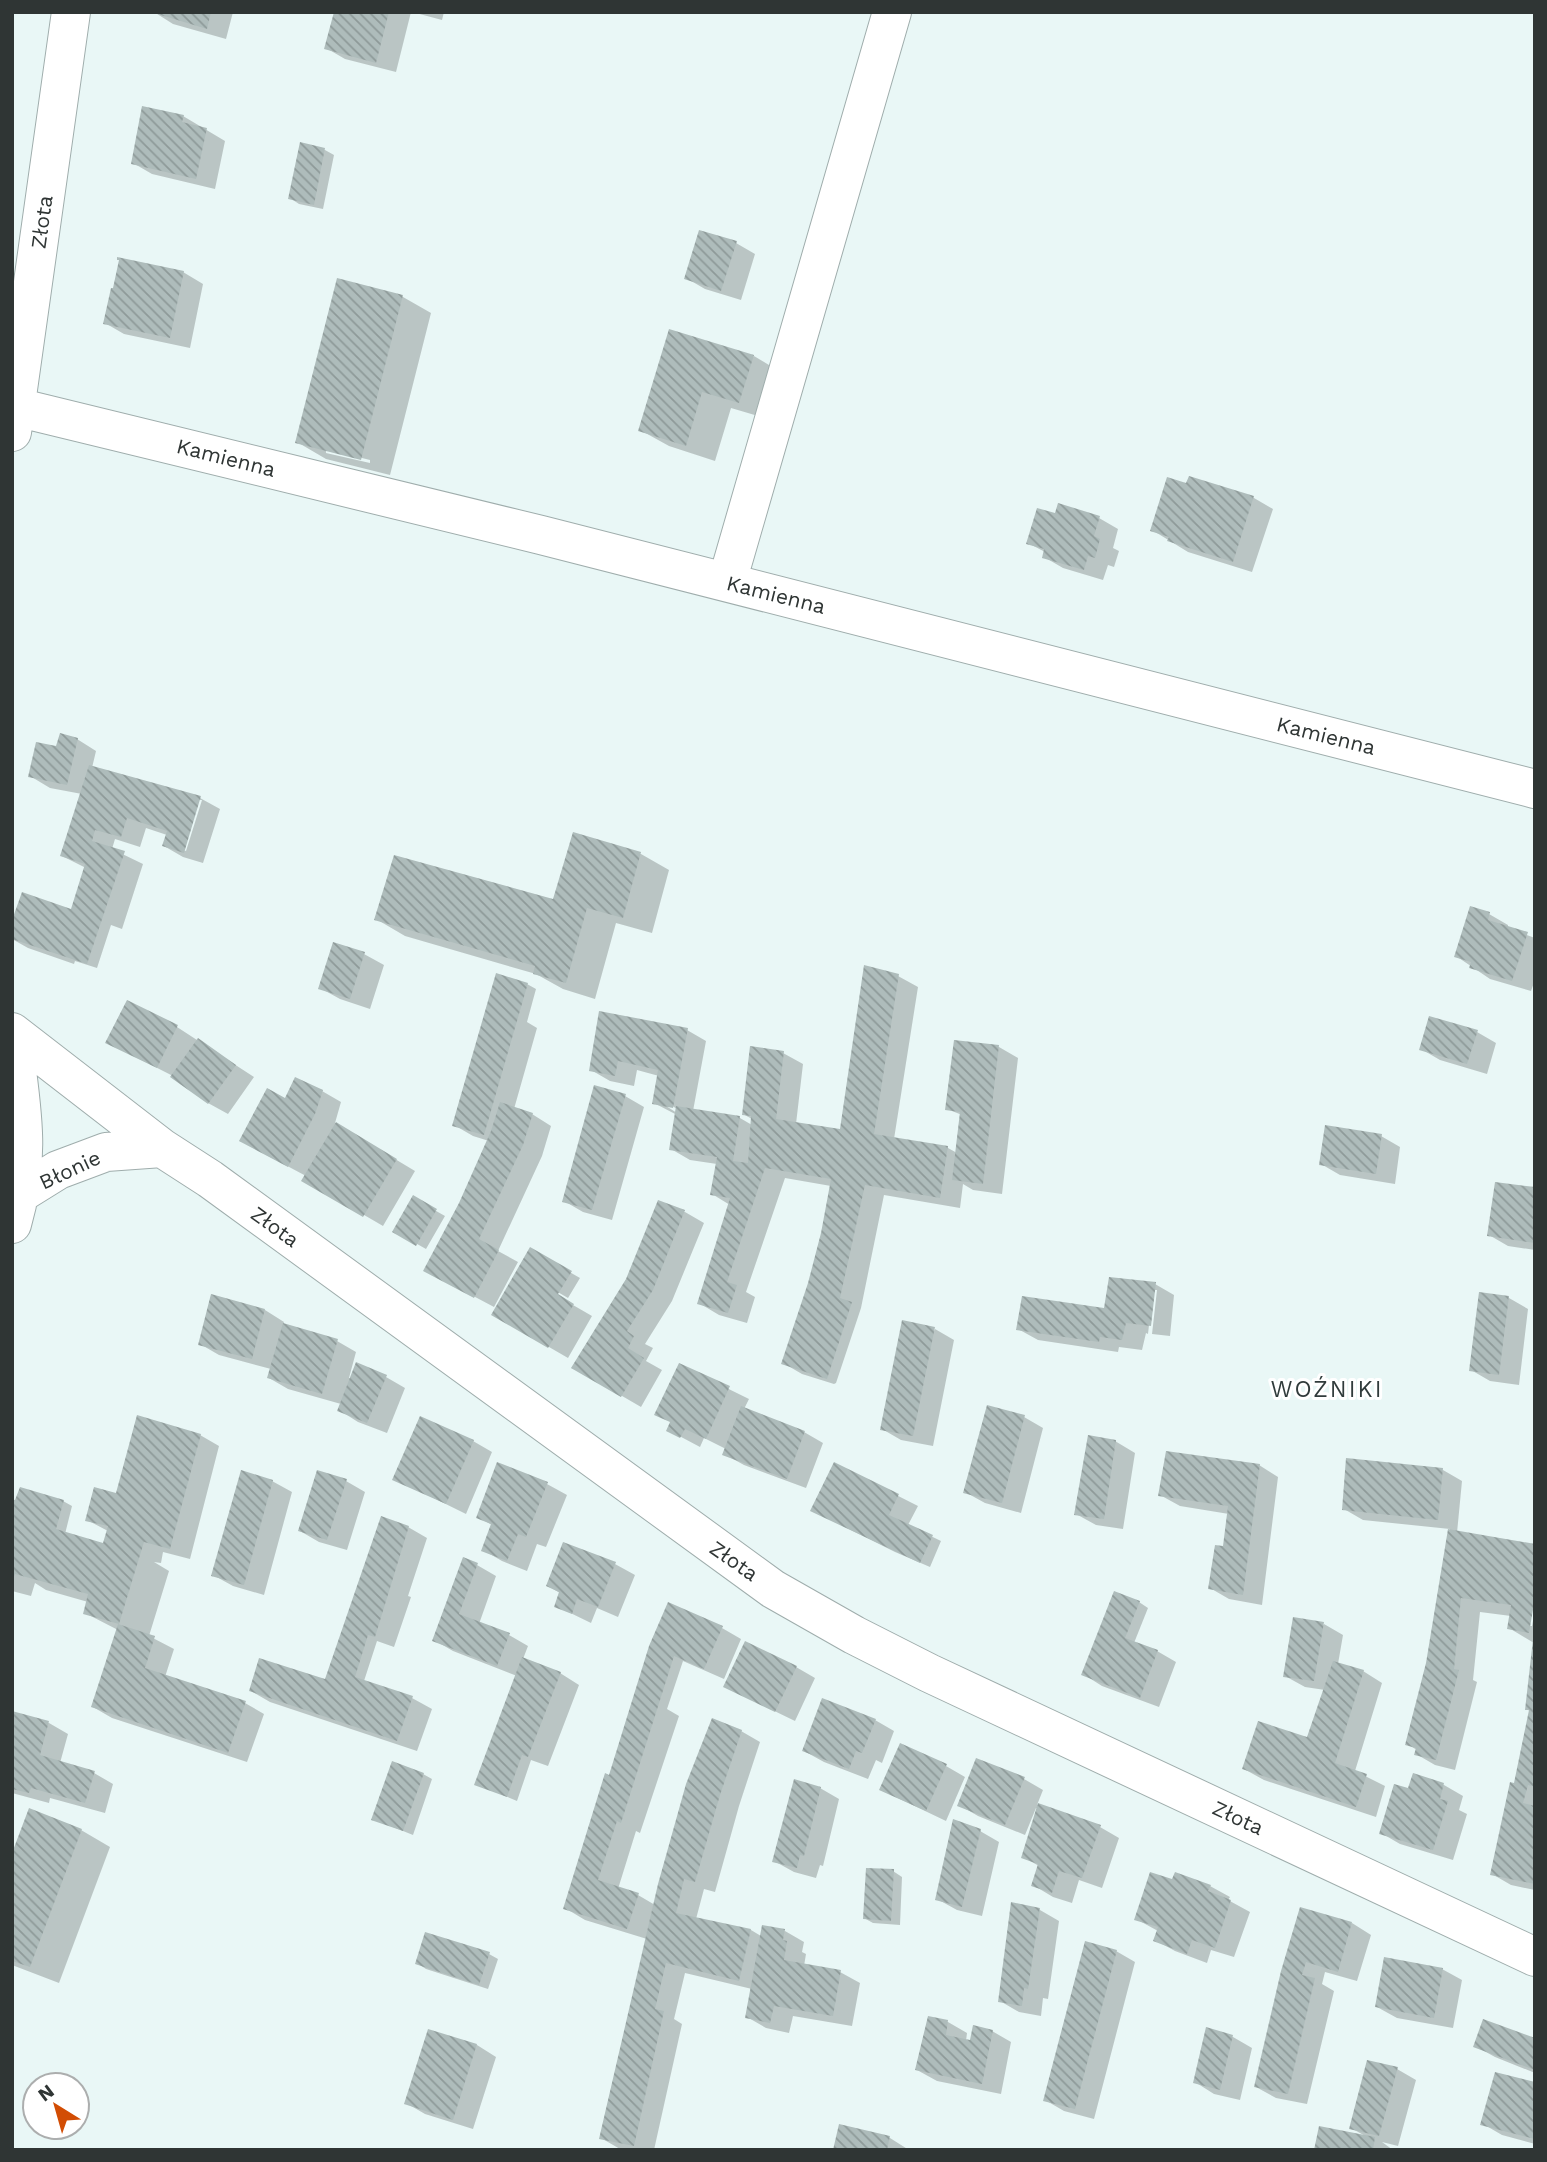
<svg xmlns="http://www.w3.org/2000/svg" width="1547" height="2162" viewBox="0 0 1547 2162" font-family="'Work Sans',sans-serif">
	<defs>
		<pattern id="building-back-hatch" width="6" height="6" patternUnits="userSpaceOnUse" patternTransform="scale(1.75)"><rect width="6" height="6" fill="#aebcbb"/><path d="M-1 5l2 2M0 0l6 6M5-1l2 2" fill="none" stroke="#8e9a99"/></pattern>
	</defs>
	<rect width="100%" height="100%" fill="#e9f7f6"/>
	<path fill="#0003" fill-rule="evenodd" d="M 154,12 L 233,12 L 226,39 L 173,24 Z
		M 336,12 L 411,12 L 396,72 L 345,59 L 326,48 Z
		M 412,12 L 444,12 L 442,20 Z
		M 183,116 L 225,141 L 215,189 L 152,174 L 133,163 Z
		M 301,145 L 325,150 L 334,155 L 323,209 L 299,204 L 290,198 Z
		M 736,243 L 755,254 L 741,300 L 705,289 L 686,278 Z
		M 183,272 L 203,284 L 190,348 L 124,334 L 105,323 Z
		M 339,280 L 403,297 L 431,313 L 390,475 L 326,459 L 297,442 ZM 326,449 L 370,460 L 370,463 L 326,453 Z
		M 754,356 L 782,373 L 768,419 L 731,408 L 715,461 L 669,446 L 640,430 Z
		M 1190,478 L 1254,498 L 1273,509 L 1252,572 L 1188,552 L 1152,530 L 1187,485 Z
		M 1056,515 L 1099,518 L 1118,529 L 1113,548 L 1119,551 L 1114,567 L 1108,565 L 1103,580 L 1063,568 L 1044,557 L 1045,552 L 1028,543 Z
		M 77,739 L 96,751 L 92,768 L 200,798 L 220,809 L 203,863 L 183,857 L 164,846 L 167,835 L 146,828 L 140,847 L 115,839 L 112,849 L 143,864 L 122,929 L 111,925 L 97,968 L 75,961 L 74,964 L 28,948 L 12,939 L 72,911 L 86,868 L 62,856 L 82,794 L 50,788 L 30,776 L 57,748 ZM 198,800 L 202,800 L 186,851 L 183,850 Z
		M 574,834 L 641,854 L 669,870 L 652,933 L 616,923 L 595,999 L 563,989 L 536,974 L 405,936 L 376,919 L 555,902 Z
		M 1489,914 L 1508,925 L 1508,928 L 1535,938 L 1535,980 L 1531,991 L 1490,979 L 1456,956 Z
		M 364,954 L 384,965 L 370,1009 L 340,999 L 320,988 Z
		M 898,976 L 918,987 L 894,1139 L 948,1148 L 957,1153 L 962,1115 L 947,1109 L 955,1041 L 999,1047 L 1018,1058 L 1002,1194 L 973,1190 L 963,1184 L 960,1208 L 884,1195 L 861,1308 L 836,1383 L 834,1384 L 802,1374 L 783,1363 L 810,1283 L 822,1234 L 831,1186 L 785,1178 L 746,1292 L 755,1297 L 747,1323 L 719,1315 L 699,1303 L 730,1205 L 712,1194 L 717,1164 L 690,1160 L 671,1149 L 677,1115 L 654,1103 L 659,1076 L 637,1070 L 634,1086 L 610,1081 L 591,1070 L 687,1030 L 706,1041 L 693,1111 L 740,1118 L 752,1125 L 752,1119 L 743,1114 L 783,1053 L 803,1064 L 796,1124 L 841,1131 ZM 668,1103 L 677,1109 L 677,1113 L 666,1106 Z
		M 527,984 L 536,989 L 527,1022 L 537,1028 L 514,1109 L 532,1114 L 551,1126 L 542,1156 L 498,1251 L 518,1262 L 494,1307 L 445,1281 L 460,1204 L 489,1141 L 473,1136 L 454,1125 Z
		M 177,1027 L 254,1077 L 228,1114 L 208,1103 L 173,1076 L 108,1043 Z
		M 1477,1032 L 1496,1043 L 1487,1074 L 1440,1060 L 1421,1049 Z
		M 322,1091 L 341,1102 L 335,1123 L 415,1171 L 383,1226 L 304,1180 L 306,1176 L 261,1152 L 286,1100 Z
		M 625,1096 L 644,1107 L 612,1220 L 583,1212 L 564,1201 Z
		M 1381,1136 L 1400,1147 L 1395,1184 L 1340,1175 L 1321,1164 Z
		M 1535,1189 L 1535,1250 L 1508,1246 L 1489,1235 Z
		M 413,1198 L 445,1216 L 426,1249 L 394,1231 Z
		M 659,1203 L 685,1212 L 704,1223 L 672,1301 L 645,1344 L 653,1348 L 646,1361 L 662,1370 L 641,1407 L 574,1368 L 627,1280 Z
		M 531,1250 L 580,1278 L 568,1298 L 549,1287 L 547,1290 L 592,1316 L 568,1358 L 494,1315 Z
		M 1155,1284 L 1174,1295 L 1170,1336 L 1152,1334 L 1157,1290 L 1153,1290 L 1148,1334 L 1146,1333 L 1142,1350 L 1119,1347 L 1118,1352 L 1038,1340 L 1018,1329 L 1106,1310 Z
		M 213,1296 L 265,1310 L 284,1322 L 283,1325 L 337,1341 L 356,1352 L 349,1378 L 386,1377 L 405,1388 L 387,1433 L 358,1422 L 339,1410 L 341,1404 L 288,1389 L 269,1378 L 271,1369 L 219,1355 L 200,1344 Z
		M 1509,1298 L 1528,1309 L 1519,1385 L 1490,1381 L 1471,1370 Z
		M 935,1329 L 954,1340 L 933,1446 L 901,1440 L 882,1429 Z
		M 680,1365 L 749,1399 L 744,1409 L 804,1432 L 823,1443 L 806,1488 L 744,1465 L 724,1454 L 726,1449 L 704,1438 L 700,1447 L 668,1430 L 672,1423 Z
		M 1024,1417 L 1043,1428 L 1021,1513 L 985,1503 L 965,1492 Z
		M 200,1435 L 219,1446 L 190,1559 L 163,1552 L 161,1563 L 154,1562 L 169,1571 L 149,1636 L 174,1649 L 165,1677 L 245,1703 L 264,1714 L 247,1762 L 112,1718 L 93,1707 L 118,1630 L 85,1613 L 88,1602 L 46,1590 L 35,1583 L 31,1596 L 12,1591 L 12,1500 L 63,1501 L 72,1506 L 65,1534 L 105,1545 L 108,1531 L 87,1520 L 117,1495 Z
		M 473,1441 L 492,1452 L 466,1514 L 395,1479 Z
		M 1115,1441 L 1135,1453 L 1123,1529 L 1096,1525 L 1076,1514 Z
		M 498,1464 L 547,1484 L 567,1495 L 546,1547 L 537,1544 L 527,1571 L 502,1561 L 483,1550 L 492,1525 L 478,1517 Z
		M 835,1464 L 918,1506 L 908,1525 L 941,1541 L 930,1567 L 895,1552 L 813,1511 Z
		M 1259,1465 L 1278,1477 L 1262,1605 L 1229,1599 L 1210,1588 L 1225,1548 L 1229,1514 L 1180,1506 L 1160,1495 Z
		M 1443,1470 L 1462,1481 L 1457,1533 L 1529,1626 L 1532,1626 L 1535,1610 L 1535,1890 L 1511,1885 L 1492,1874 L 1515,1785 L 1530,1711 L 1526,1709 L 1534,1643 L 1509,1628 L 1511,1616 L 1480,1612 L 1473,1680 L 1477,1682 L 1455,1770 L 1435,1765 L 1416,1754 L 1417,1750 L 1407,1744 L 1427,1663 L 1450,1529 L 1363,1520 L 1344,1509 Z
		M 272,1481 L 292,1492 L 264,1595 L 233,1586 L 213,1575 Z
		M 346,1481 L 365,1492 L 347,1550 L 319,1542 L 300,1531 Z
		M 408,1527 L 427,1538 L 408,1596 L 411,1597 L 394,1647 L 377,1641 L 364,1681 L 412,1698 L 432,1709 L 417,1751 L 270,1702 L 251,1691 L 326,1681 Z
		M 615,1564 L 635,1575 L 618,1617 L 597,1608 L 591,1623 L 556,1606 L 560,1593 L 548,1586 Z
		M 477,1565 L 496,1576 L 479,1624 L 509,1635 L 528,1646 L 523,1659 L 560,1673 L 579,1685 L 548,1766 L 531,1760 L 517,1801 L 476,1784 L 517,1676 L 453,1651 L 434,1640 Z
		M 1139,1602 L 1148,1608 L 1134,1643 L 1157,1651 L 1176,1662 L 1159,1707 L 1102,1686 L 1083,1674 Z
		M 1324,1624 L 1343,1635 L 1338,1664 L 1363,1671 L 1382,1683 L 1355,1771 L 1385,1786 L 1376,1817 L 1264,1780 L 1244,1769 L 1308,1739 L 1325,1690 L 1305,1687 L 1285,1676 Z
		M 722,1628 L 741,1639 L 724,1679 L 683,1661 L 667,1709 L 679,1716 L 640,1833 L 636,1831 L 618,1889 L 638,1895 L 655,1905 L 741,1731 L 760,1742 L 739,1806 L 715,1892 L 704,1889 L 696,1919 L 751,1930 L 761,1936 L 785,1931 L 804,1942 L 802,1952 L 806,1954 L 804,1966 L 840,1972 L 860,1983 L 852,2026 L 793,2016 L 789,2033 L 766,2028 L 747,2017 L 752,1989 L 685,1973 L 674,2019 L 682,2024 L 654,2150 L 620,2149 L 601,2138 L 647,1939 L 585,1920 L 565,1908 L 610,1777 L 651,1647 Z
		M 796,1667 L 815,1678 L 795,1721 L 725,1687 Z
		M 12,1713 L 49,1723 L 68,1734 L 60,1763 L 94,1773 L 113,1784 L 105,1813 L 50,1798 L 49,1803 L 12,1793 Z
		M 875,1720 L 894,1731 L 882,1763 L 876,1760 L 868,1779 L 824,1762 L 804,1751 Z
		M 946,1766 L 965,1777 L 946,1821 L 881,1790 Z
		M 423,1774 L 432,1779 L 413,1835 L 373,1819 Z
		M 1414,1776 L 1444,1785 L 1463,1796 L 1459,1810 L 1467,1814 L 1453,1860 L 1400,1844 L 1381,1833 L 1409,1791 Z
		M 1024,1779 L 1043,1790 L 1037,1805 L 1100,1827 L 1119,1838 L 1102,1888 L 1079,1880 L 1072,1903 L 1053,1897 L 1033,1885 L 1039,1866 L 1023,1857 L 1038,1809 L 1036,1808 L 1025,1835 L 978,1816 L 959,1805 Z
		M 820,1788 L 839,1799 L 823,1866 L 820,1865 L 816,1878 L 794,1872 L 774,1861 Z
		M 81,1830 L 110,1847 L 59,1983 L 12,1965 L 12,1858 Z
		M 980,1831 L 999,1842 L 982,1916 L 957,1910 L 937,1899 Z
		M 893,1871 L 902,1877 L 900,1925 L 873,1923 L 864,1918 Z
		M 1176,1874 L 1210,1886 L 1230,1897 L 1228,1900 L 1250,1912 L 1234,1957 L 1211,1950 L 1207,1963 L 1175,1951 L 1155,1940 L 1158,1931 L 1136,1919 L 1173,1881 Z
		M 1040,1910 L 1059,1921 L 1048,1999 L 1043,1998 L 1041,2016 L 1019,2012 L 1000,2001 Z
		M 1352,1923 L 1371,1935 L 1357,1981 L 1325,1972 L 1322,1984 L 1334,1991 L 1307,2104 L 1276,2098 L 1256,2087 L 1287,1957 Z
		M 1116,1951 L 1135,1962 L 1094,2119 L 1064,2111 L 1045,2100 Z
		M 489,1954 L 498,1959 L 488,1989 L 426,1969 L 417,1963 Z
		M 1442,1969 L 1462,1980 L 1453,2028 L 1397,2018 L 1377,2007 Z
		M 929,2018 L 948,2022 L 967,2033 L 966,2041 L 971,2043 L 992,2031 L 1011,2042 L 1001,2094 L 937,2081 L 917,2070 Z
		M 1207,2030 L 1233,2037 L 1252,2048 L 1240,2100 L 1214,2094 L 1195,2082 Z
		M 429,2031 L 477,2045 L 496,2057 L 473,2129 L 425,2114 L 406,2103 Z
		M 1535,2040 L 1535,2073 L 1495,2057 L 1475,2046 Z
		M 1397,2069 L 1416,2080 L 1398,2146 L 1382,2142 L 1393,2150 L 1316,2150 L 1367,2137 L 1351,2128 Z
		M 1535,2084 L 1535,2144 L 1502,2135 L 1483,2124 Z
		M 890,2138 L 909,2150 L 835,2150 Z"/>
	<path fill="url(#building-back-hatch)" d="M 151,12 L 211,12 L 207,29 Z
		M 334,12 L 389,12 L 376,63 L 324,49 Z
		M 142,106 L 184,115 L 182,122 L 207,128 L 196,179 L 131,164 Z
		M 300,142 L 325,148 L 314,205 L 288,199 Z
		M 699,230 L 737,241 L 721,291 L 684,279 Z
		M 117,257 L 184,271 L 170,338 L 103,324 L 111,288 L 113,288 L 119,260 L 117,260 Z
		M 337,278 L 403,295 L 361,460 L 295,443 Z
		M 669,329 L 754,355 L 739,403 L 702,392 L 686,446 L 638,431 Z
		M 1189,476 L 1254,496 L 1233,562 L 1167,541 L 1169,537 L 1150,531 L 1167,477 L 1186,483 Z
		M 1058,503 L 1100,516 L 1094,536 L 1100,539 L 1095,558 L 1088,556 L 1084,570 L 1042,558 L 1044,549 L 1026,544 L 1037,508 L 1055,513 Z
		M 60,733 L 78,738 L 67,785 L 28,777 L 36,742 L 56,746 Z
		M 89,765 L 201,796 L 184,853 L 162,846 L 167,831 L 127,818 L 121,837 L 95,830 L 92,841 L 125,851 L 87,964 L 12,939 L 12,920 L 22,892 L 71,909 L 85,864 L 60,856 Z
		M 573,832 L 641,852 L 623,918 L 587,908 L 566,983 L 533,974 L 535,966 L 374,920 L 394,855 L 553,899 Z
		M 1470,906 L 1490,912 L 1488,920 L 1528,932 L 1512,981 L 1469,968 L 1471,962 L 1454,957 Z
		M 333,942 L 365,952 L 350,999 L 318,989 Z
		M 864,965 L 899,974 L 874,1134 L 948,1146 L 940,1198 L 865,1185 L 840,1298 L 852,1302 L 827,1379 L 781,1364 L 808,1283 L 821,1233 L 831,1179 L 765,1168 L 727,1282 L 737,1285 L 728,1313 L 697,1304 L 730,1198 L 710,1195 L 717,1157 L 669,1150 L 676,1106 L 740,1116 L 733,1161 L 748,1163 L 751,1116 L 742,1115 L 750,1046 L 784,1051 L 776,1119 L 840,1129 Z
		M 496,973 L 528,983 L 484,1135 L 452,1126 Z
		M 127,1000 L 178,1025 L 157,1068 L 105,1043 Z
		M 599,1011 L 688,1028 L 673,1108 L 652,1104 L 658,1070 L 618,1061 L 615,1076 L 589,1071 Z
		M 1429,1016 L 1478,1030 L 1467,1064 L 1419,1050 Z
		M 198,1038 L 236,1065 L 208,1104 L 170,1077 Z
		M 954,1040 L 999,1045 L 983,1184 L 952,1180 L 960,1112 L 945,1110 Z
		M 295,1077 L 323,1090 L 315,1114 L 288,1167 L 239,1141 L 267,1088 L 285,1098 Z
		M 594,1085 L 626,1094 L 592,1210 L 562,1202 Z
		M 500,1102 L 533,1113 L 523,1145 L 479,1239 L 499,1250 L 474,1298 L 423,1271 L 459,1203 L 491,1131 Z
		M 336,1122 L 397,1159 L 363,1217 L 301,1181 Z
		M 1325,1125 L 1382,1134 L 1376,1174 L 1319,1165 Z
		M 1495,1182 L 1535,1187 L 1535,1243 L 1487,1236 Z
		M 413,1195 L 437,1209 L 416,1246 L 392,1232 Z
		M 658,1200 L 685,1210 L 653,1290 L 627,1331 L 634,1336 L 628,1348 L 644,1358 L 621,1397 L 571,1368 L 626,1279 Z
		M 530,1247 L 572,1271 L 558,1294 L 574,1304 L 548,1348 L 491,1315 Z
		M 1109,1277 L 1156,1282 L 1151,1326 L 1126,1323 L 1122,1340 L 1100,1337 L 1099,1342 L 1016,1330 L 1022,1296 L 1104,1308 Z
		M 1479,1292 L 1509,1296 L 1499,1375 L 1469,1371 Z
		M 211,1294 L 265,1309 L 252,1359 L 198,1345 Z
		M 902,1320 L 935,1327 L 913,1436 L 880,1430 Z
		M 283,1323 L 338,1339 L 322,1394 L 267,1378 Z
		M 356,1362 L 387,1375 L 367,1423 L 337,1411 Z
		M 679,1363 L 730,1386 L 706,1439 L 685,1429 L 680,1438 L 666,1431 L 670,1422 L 654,1415 Z
		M 987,1405 L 1025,1415 L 1002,1503 L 963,1493 Z
		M 741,1406 L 805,1431 L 787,1479 L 722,1455 Z
		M 137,1415 L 201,1434 L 170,1549 L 144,1542 L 119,1624 L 83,1614 L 88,1594 L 15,1574 L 12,1582 L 12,1499 L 15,1500 L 20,1487 L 64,1500 L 56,1529 L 103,1543 L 108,1526 L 85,1521 L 94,1487 L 116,1493 Z
		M 420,1416 L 474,1440 L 446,1504 L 392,1480 Z
		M 1088,1435 L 1116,1440 L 1104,1519 L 1074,1515 Z
		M 1166,1451 L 1260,1464 L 1243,1595 L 1208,1589 L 1215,1545 L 1223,1546 L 1228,1506 L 1158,1496 Z
		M 1346,1458 L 1443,1468 L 1438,1520 L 1342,1510 Z
		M 497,1462 L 548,1482 L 526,1537 L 518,1534 L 507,1561 L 481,1551 L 491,1524 L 476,1518 Z
		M 834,1462 L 899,1494 L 889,1515 L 933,1535 L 920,1563 L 810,1511 Z
		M 241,1470 L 273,1480 L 244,1585 L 211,1576 Z
		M 317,1470 L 347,1479 L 327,1540 L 298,1531 Z
		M 381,1516 L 409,1526 L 375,1637 L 368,1635 L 355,1677 L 413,1696 L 397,1741 L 249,1691 L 259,1658 L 325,1679 Z
		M 1448,1529 L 1535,1544 L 1535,1598 L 1529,1633 L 1507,1629 L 1511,1605 L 1461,1598 L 1454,1669 L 1459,1670 L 1436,1760 L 1414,1755 L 1416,1748 L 1405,1745 L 1426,1663 Z
		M 563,1542 L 616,1562 L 598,1607 L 577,1599 L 572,1614 L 554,1607 L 559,1592 L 546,1586 Z
		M 463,1557 L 478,1563 L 459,1614 L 510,1633 L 497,1666 L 432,1641 Z
		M 1114,1591 L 1140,1601 L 1125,1638 L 1158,1650 L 1140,1698 L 1081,1675 Z
		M 668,1602 L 723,1626 L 704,1669 L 674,1656 L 621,1823 L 617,1821 L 598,1880 L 639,1893 L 627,1929 L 563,1909 L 605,1773 L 609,1775 L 649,1646 Z
		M 1293,1617 L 1324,1622 L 1314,1681 L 1283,1677 Z
		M 118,1624 L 155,1636 L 145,1668 L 246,1701 L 228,1753 L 91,1707 Z
		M 1533,1639 L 1535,1787 L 1528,1785 L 1523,1803 L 1535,1806 L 1535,1884 L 1490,1875 L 1510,1782 L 1514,1783 L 1529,1710 L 1525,1710 Z
		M 745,1641 L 797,1666 L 775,1712 L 723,1687 Z
		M 522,1657 L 561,1672 L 528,1757 L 522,1755 L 507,1797 L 474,1785 Z
		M 1333,1661 L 1364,1670 L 1335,1763 L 1367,1774 L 1356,1807 L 1242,1769 L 1258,1721 L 1307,1737 Z
		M 822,1698 L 876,1719 L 862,1753 L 856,1751 L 849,1769 L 802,1751 Z
		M 12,1711 L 49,1721 L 40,1755 L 95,1771 L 85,1803 L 31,1788 L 29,1793 L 12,1789 Z
		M 712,1718 L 742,1730 L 720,1795 L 695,1882 L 684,1879 L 676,1913 L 751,1929 L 739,1981 L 666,1963 L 655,2009 L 664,2011 L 634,2146 L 599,2139 L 658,1884 L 686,1784 Z
		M 900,1743 L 947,1764 L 926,1811 L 879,1790 Z
		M 976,1758 L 1025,1777 L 1005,1825 L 957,1806 Z
		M 392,1761 L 424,1773 L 403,1831 L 371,1820 Z
		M 1413,1773 L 1444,1783 L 1440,1799 L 1448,1801 L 1433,1850 L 1379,1834 L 1394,1784 L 1408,1788 Z
		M 794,1779 L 821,1787 L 804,1856 L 800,1855 L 797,1868 L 772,1862 Z
		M 1038,1803 L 1101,1825 L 1082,1878 L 1059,1871 L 1052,1893 L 1031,1886 L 1038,1864 L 1021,1858 Z
		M 29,1808 L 82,1829 L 30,1967 L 12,1961 L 12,1853 Z
		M 953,1819 L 981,1829 L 962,1907 L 935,1900 Z
		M 866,1868 L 894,1869 L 891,1921 L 863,1919 Z
		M 1150,1872 L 1172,1879 L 1175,1872 L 1211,1885 L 1208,1891 L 1231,1900 L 1215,1948 L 1192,1940 L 1187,1954 L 1153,1941 L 1158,1927 L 1134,1920 Z
		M 1011,1902 L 1040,1908 L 1028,1989 L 1024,1988 L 1022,2006 L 998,2002 Z
		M 1300,1907 L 1352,1922 L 1338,1972 L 1306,1962 L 1302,1975 L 1315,1978 L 1288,2094 L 1254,2087 L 1281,1971 Z
		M 762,1925 L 785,1929 L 783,1940 L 787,1941 L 784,1960 L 841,1970 L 833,2016 L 774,2006 L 770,2023 L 745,2018 Z
		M 425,1932 L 490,1952 L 479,1985 L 415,1964 Z
		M 1085,1941 L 1117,1950 L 1075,2109 L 1043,2101 Z
		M 1384,1957 L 1443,1968 L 1434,2018 L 1375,2007 Z
		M 928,2016 L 948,2020 L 946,2035 L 970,2040 L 973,2025 L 993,2030 L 982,2084 L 915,2070 Z
		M 1483,2019 L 1535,2038 L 1535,2070 L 1473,2047 Z
		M 1206,2027 L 1233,2035 L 1220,2090 L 1193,2083 Z
		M 428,2029 L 477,2044 L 453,2120 L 404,2104 Z
		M 1367,2060 L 1398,2067 L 1379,2136 L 1349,2129 Z
		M 1495,2072 L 1535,2082 L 1535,2139 L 1480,2125 Z
		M 839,2124 L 890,2136 L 887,2150 L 833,2150 Z
		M 1319,2126 L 1375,2137 L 1373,2150 L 1314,2150 Z"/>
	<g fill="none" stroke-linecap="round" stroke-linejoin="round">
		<g stroke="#9fadac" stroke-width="40">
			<path id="minor" d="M 16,407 L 541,535 L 1535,789
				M 12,432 L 71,12
				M 727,582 L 892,12
				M 12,1032 L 162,1148 L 210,1179 L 773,1589 L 854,1635 L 929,1673 L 1535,1957
				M 12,1034 C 21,1102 32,1156 12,1224
				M 21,1193 L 58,1170 L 106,1152 L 162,1148"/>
		</g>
		<use href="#minor" stroke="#fff" stroke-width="38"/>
	</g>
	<g text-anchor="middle" stroke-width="6" stroke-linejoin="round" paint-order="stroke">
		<g font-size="21" fill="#2f3534" stroke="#fff">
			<text transform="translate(42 222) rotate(-82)" y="7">Złota</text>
			<text transform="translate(226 458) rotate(14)" y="7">Kamienna</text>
			<text transform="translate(776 595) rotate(14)" y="7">Kamienna</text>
			<text transform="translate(1326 736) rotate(14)" y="7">Kamienna</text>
			<text transform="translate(70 1170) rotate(-25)" y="7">Błonie</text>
			<text transform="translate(275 1227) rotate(36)" y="7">Złota</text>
			<text transform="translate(734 1561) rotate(35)" y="7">Złota</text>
			<text transform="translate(1238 1818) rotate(25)" y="7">Złota</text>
		</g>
		<g font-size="23" letter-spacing="2" fill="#303b3b" stroke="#fff">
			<text x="1327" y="1397">WOŹNIKI</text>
		</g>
	</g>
	<rect width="1547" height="2162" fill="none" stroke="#2f3534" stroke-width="28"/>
	<g transform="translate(56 2106) rotate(323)"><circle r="33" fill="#ffffff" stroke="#acaeae" stroke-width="2"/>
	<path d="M0-5L12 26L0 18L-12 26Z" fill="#d24d04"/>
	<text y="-10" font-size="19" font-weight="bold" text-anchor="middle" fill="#2f3534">N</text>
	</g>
</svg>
